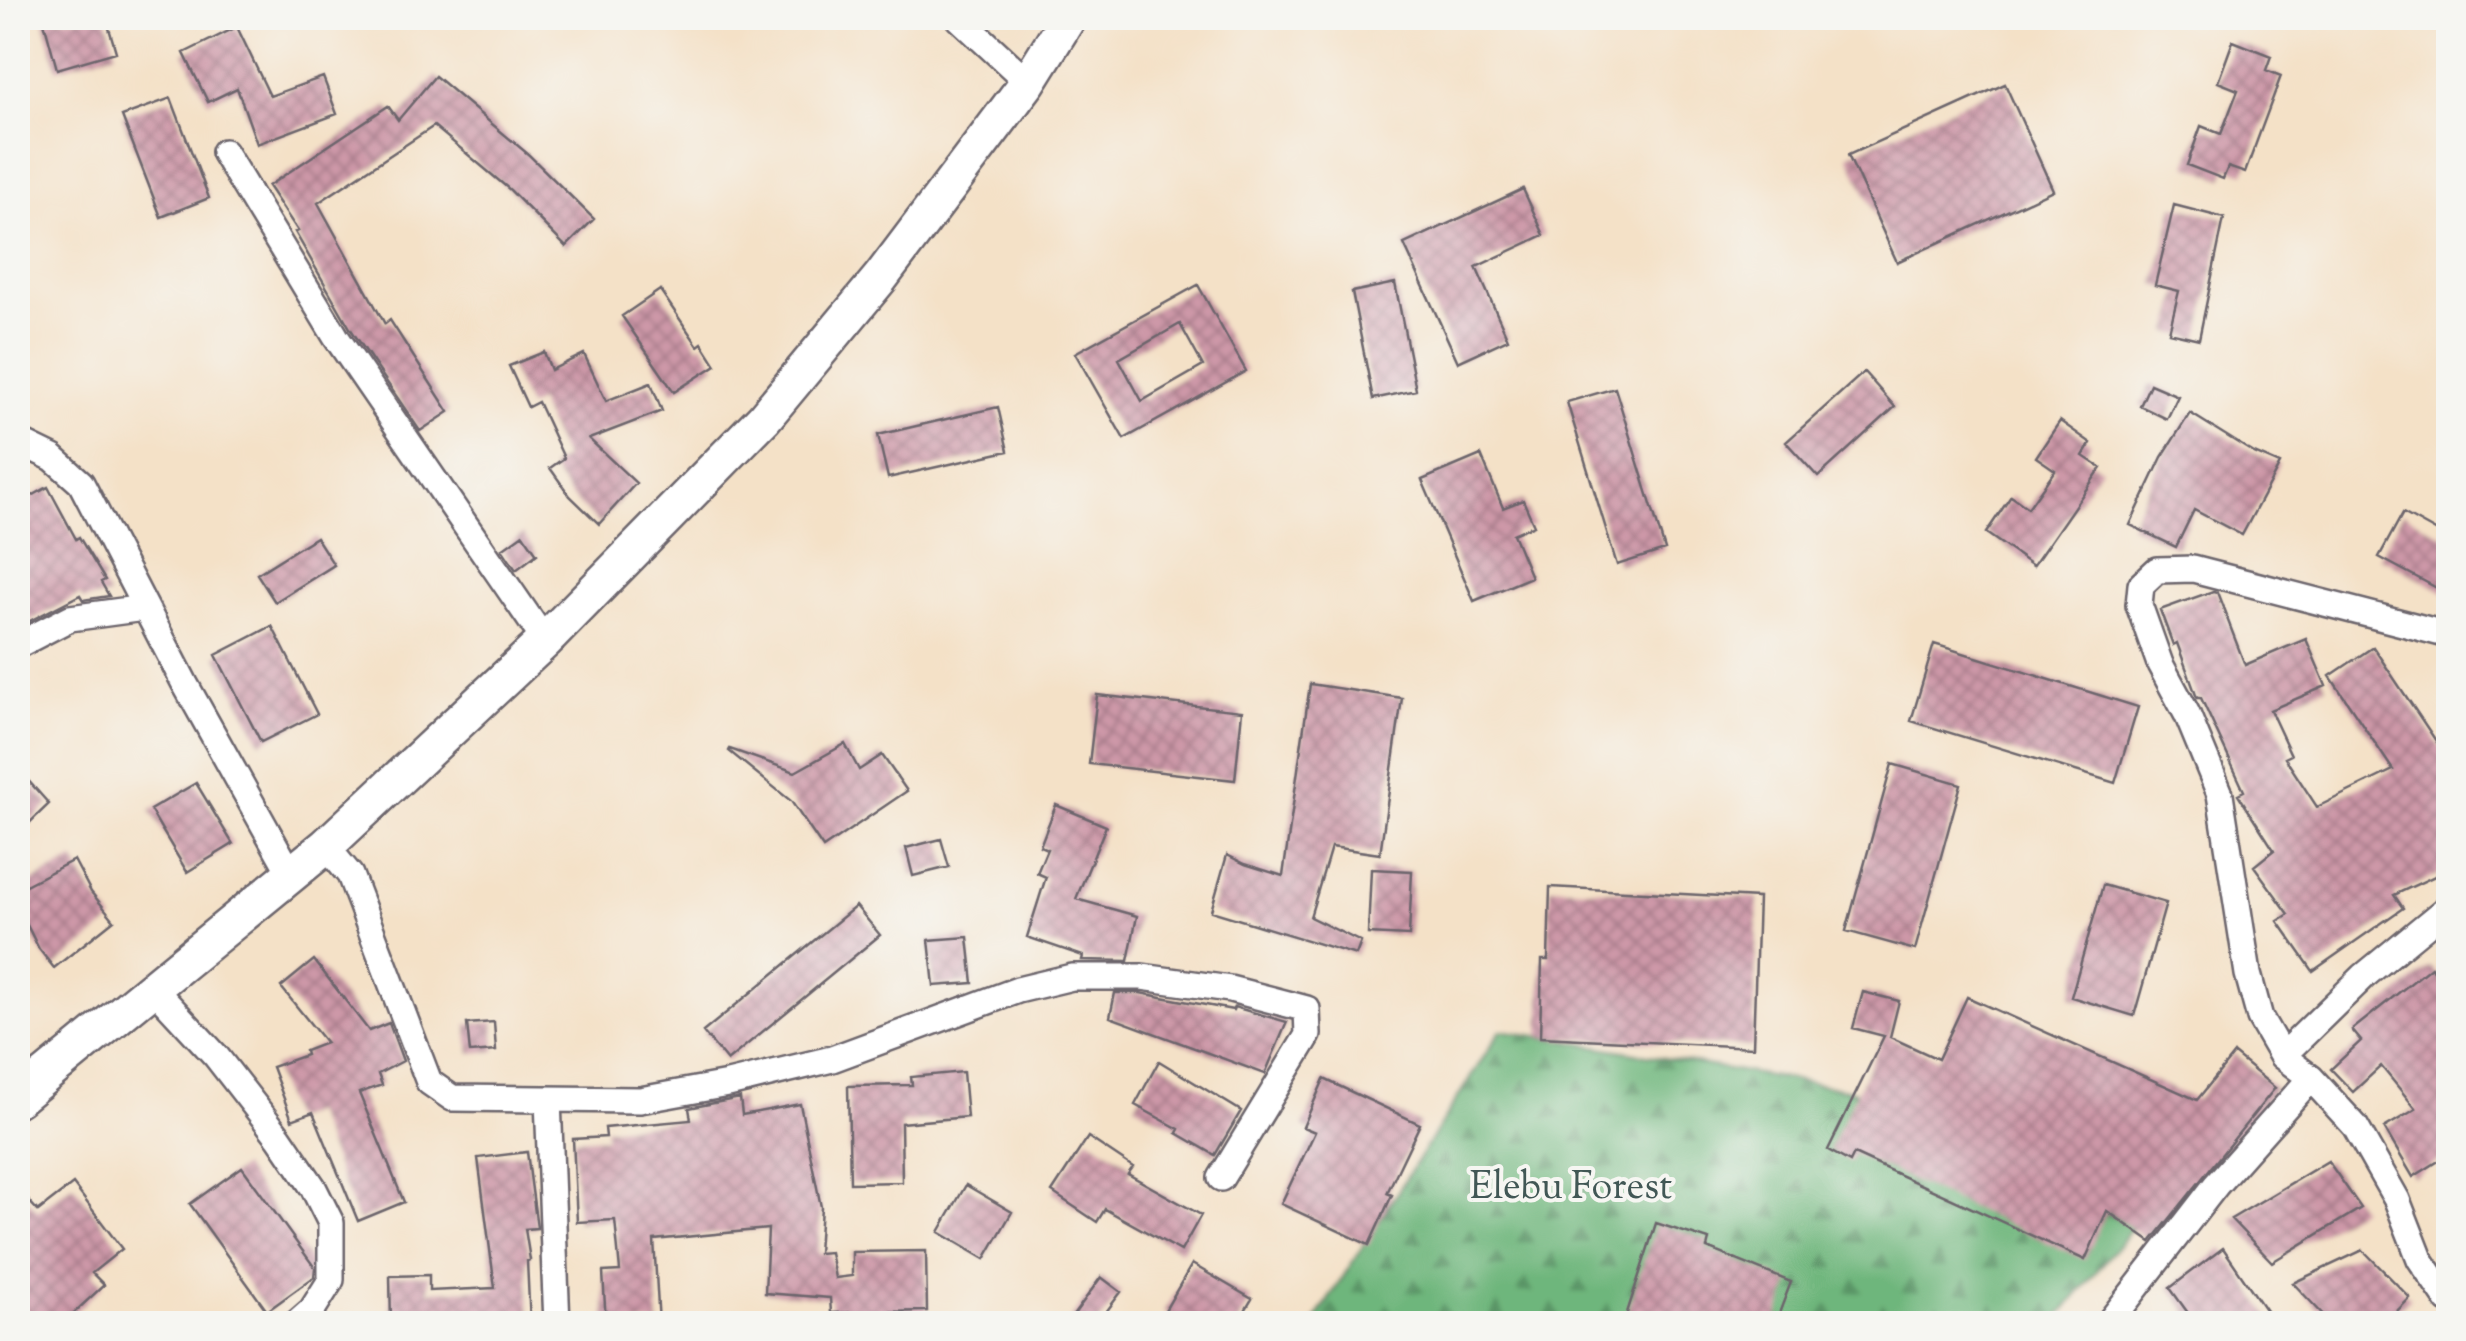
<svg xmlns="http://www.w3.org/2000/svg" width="2466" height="1341" viewBox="0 0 2466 1341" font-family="'Sorts Mill Goudy',serif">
	<defs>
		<pattern id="forest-firs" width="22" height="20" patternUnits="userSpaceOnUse" patternTransform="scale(2.5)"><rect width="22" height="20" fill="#6eb67b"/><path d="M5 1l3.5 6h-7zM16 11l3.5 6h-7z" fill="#5a9466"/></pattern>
		<pattern id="building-cross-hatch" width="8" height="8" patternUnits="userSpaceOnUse" patternTransform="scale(2.5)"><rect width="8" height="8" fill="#cd98a8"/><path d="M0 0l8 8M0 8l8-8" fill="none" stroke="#a67c8a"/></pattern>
	</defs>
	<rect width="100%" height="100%" fill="#f6f6f2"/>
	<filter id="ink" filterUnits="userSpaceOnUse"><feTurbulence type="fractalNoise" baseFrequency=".01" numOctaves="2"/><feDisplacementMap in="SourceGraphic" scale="20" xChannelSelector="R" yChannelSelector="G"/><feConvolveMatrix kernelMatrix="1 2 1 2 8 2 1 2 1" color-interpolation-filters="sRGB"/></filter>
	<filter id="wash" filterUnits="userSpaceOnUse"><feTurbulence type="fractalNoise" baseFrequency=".0048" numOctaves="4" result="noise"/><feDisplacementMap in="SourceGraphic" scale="40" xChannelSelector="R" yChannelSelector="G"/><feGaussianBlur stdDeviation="2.25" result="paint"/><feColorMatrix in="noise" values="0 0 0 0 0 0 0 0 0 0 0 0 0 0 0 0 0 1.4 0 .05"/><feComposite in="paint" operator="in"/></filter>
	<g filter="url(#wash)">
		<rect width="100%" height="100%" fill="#f4e1c7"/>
		<path fill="url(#forest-firs)" stroke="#486c5b" stroke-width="2.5" d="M 1501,1030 L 1851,1090 L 2134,1226 L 2054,1323 L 1313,1324 Z"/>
		<g id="blocks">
			<path fill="url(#building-cross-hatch)" fill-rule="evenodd" d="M 43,18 L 106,18 L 116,52 L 57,69 Z
				M 237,27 L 270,96 L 323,77 L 337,114 L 257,144 L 237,88 L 208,102 L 184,53 Z
				M 2233,41 L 2271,56 L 2266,70 L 2281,76 L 2245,173 L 2228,167 L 2223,179 L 2187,165 L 2201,126 L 2221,134 L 2238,90 L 2218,82 Z
				M 435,76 L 529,155 L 594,219 L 566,247 L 510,190 L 434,126 L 318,203 L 385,324 L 390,320 L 449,412 L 420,431 L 350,328 L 295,232 L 298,231 L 268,186 L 388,106 L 398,120 Z
				M 2005,84 L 2053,190 L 1897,262 L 1848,155 Z
				M 171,98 L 209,198 L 161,217 L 122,116 Z
				M 1523,189 L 1544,235 L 1476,267 L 1508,339 L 1458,362 L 1404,244 Z
				M 2174,205 L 2224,218 L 2199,339 L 2169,332 L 2179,291 L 2155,285 Z
				M 1395,283 L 1416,390 L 1373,399 L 1352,292 Z
				M 1198,285 L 1246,371 L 1124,439 L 1075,353 ZM 1180,324 L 1203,366 L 1142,401 L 1119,359 Z
				M 660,290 L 698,346 L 702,343 L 716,365 L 674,392 L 622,316 Z
				M 544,352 L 551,370 L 584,354 L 606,401 L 651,383 L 662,411 L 589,439 L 636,483 L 599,524 L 570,496 L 550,468 L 564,458 L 538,402 L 528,407 L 509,366 Z
				M 1864,372 L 1895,407 L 1818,477 L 1786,442 Z
				M 2150,384 L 2178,396 L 2167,419 L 2140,406 Z
				M 1615,388 L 1665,550 L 1617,565 L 1567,402 Z
				M 998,407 L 1008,451 L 888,478 L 878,435 Z
				M 2190,413 L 2254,453 L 2280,464 L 2242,535 L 2194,510 L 2176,547 L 2130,525 L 2162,457 Z
				M 2060,421 L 2091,443 L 2083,456 L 2101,468 L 2033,566 L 1986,533 L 2011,496 L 2028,508 L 2055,470 L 2036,457 Z
				M 1481,455 L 1503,508 L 1523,500 L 1534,525 L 1513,534 L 1531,577 L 1474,601 L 1422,480 Z
				M 48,487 L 76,539 L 79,537 L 105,580 L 101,582 L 109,596 L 83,600 L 80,595 L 18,627 L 18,504 Z
				M 2403,513 L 2448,538 L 2448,594 L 2379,557 Z
				M 523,534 L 537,554 L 516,570 L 502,549 Z
				M 316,537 L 334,565 L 275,602 L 257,574 Z
				M 2213,591 L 2217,592 L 2245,665 L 2306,639 L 2326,686 L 2270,710 L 2291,755 L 2285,758 L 2317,807 L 2393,770 L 2330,676 L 2373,647 L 2440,747 L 2448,745 L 2448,870 L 2394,895 L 2403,908 L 2313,971 L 2278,921 L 2289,914 L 2254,866 L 2274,850 L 2238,794 L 2244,791 L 2201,698 L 2197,698 L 2177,643 L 2173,645 L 2160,610 Z
				M 272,626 L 317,714 L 261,742 L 216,655 Z
				M 1934,644 L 2138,707 L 2115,783 L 1911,721 Z
				M 1310,684 L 1402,698 L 1380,854 L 1331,847 L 1310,917 L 1361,942 L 1356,955 L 1211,911 L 1227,855 L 1245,864 L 1283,876 Z
				M 1097,695 L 1242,711 L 1235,780 L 1089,764 Z
				M 845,744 L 859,770 L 882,755 L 907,791 L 823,848 L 791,801 L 729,751 L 730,749 L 795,772 Z
				M 1892,764 L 1961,784 L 1915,950 L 1846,931 Z
				M 18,769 L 49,804 L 18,834 Z
				M 196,783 L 233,844 L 187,872 L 150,810 Z
				M 1056,805 L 1106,826 L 1076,899 L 1137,916 L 1128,961 L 1082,960 L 1083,956 L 1027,937 L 1046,877 L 1037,873 L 1047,849 L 1040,846 Z
				M 941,839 L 949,867 L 913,876 L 906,848 Z
				M 74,860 L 91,892 L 114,920 L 54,968 L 39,949 L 18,907 L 18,889 Z
				M 1371,869 L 1412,871 L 1409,936 L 1368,934 Z
				M 2103,885 L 2166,903 L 2134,1016 L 2071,997 Z
				M 1550,887 L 1758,898 L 1753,1047 L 1540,1037 L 1542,960 L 1548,960 Z
				M 856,906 L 880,935 L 727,1061 L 703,1032 Z
				M 968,937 L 973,983 L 934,986 L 929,940 Z
				M 314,960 L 369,1031 L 389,1023 L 403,1061 L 378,1074 L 382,1085 L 359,1093 L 404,1202 L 358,1221 L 313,1112 L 292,1120 L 272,1067 L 306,1055 L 305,1051 L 326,1043 L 281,987 Z
				M 2431,967 L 2448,988 L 2448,1155 L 2413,1177 L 2384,1128 L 2416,1109 L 2381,1066 L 2353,1092 L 2331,1069 L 2361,1041 L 2352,1030 Z
				M 1863,992 L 1899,1001 L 1890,1037 L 1938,1059 L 1967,997 L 2197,1100 L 2234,1054 L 2275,1088 L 2151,1242 L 2107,1211 L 2085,1260 L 1854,1154 L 1850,1162 L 1828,1150 L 1884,1036 L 1853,1028 Z
				M 1115,993 L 1140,993 L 1233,1010 L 1234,1007 L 1287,1022 L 1265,1074 L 1110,1017 Z
				M 494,1022 L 496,1051 L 470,1053 L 467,1024 Z
				M 1159,1061 L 1241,1111 L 1215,1155 L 1177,1133 L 1179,1129 L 1135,1105 Z
				M 963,1072 L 967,1117 L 901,1123 L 902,1182 L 850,1183 L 848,1086 L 912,1085 L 911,1077 Z
				M 1324,1079 L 1420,1124 L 1387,1193 L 1392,1195 L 1369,1245 L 1281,1204 L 1315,1132 L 1303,1127 Z
				M 740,1098 L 742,1115 L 800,1104 L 821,1207 L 818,1253 L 830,1252 L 835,1278 L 852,1276 L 852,1252 L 926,1251 L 927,1311 L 831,1313 L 830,1298 L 765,1293 L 768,1229 L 654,1240 L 659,1324 L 606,1324 L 603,1272 L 620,1271 L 615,1220 L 577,1222 L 573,1139 L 606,1137 L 605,1128 L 691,1120 L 689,1108 Z
				M 1088,1137 L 1133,1167 L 1128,1174 L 1201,1215 L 1181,1251 L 1105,1209 L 1097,1222 L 1052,1192 Z
				M 527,1152 L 537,1228 L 525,1229 L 530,1260 L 527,1261 L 530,1324 L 391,1324 L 390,1276 L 429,1275 L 429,1291 L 495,1288 L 478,1158 Z
				M 2328,1161 L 2361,1208 L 2272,1262 L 2231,1219 Z
				M 242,1167 L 315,1268 L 314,1277 L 267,1311 L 190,1204 Z
				M 73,1184 L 122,1249 L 92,1273 L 104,1285 L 62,1324 L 18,1324 L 18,1189 L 38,1211 Z
				M 966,1185 L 1012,1212 L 985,1259 L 939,1232 Z
				M 1656,1223 L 1709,1240 L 1707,1248 L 1791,1282 L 1775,1324 L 1639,1324 L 1625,1319 Z
				M 2223,1248 L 2275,1324 L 2196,1324 L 2170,1288 Z
				M 2363,1250 L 2410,1298 L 2384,1324 L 2332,1324 L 2293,1283 Z
				M 1192,1264 L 1252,1299 L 1237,1324 L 1184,1324 L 1164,1312 Z
				M 1101,1277 L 1121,1292 L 1097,1324 L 1067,1324 Z"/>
		</g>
	</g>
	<g filter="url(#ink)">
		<use href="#blocks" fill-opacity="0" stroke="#6c656c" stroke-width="2.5"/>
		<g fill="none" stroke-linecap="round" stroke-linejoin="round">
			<g stroke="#6c656c" stroke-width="30">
				<path id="street" d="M 959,18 L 1028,82
					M 224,152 L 336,337 L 545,641
					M 18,441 L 53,458 L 81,483 L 185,684 L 291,874
					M 2441,633 L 2193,569 L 2157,570 L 2141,585 L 2139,605 L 2160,664 L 2187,714 L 2220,794 L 2248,974 L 2260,1018 L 2282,1056 L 2311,1078 L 2355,1126 L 2397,1200 L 2420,1259 L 2448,1300
					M 18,645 L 70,618 L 144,608
					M 326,846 L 350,875 L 429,1082 L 452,1098 L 640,1100 L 728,1084 L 832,1059 L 1018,990 L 1072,977 L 1142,977 L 1230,989 L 1307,1009 L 1308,1035 L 1221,1178
					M 152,987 L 216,1056 L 279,1137 L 313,1187 L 331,1223 L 331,1280 L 312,1310 L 296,1324
					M 2282,1056 L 2364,976 L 2448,907
					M 548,1100 L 557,1324
					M 2108,1324 L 2216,1185 L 2311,1078"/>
			</g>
			<g stroke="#6c656c" stroke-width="40">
				<path id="secondary" d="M 18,1098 L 326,846 L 545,641 L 764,418 L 881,277 L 1028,82 L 1068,18"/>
			</g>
			<use href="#street" stroke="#fff" stroke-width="25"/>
			<use href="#secondary" stroke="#fff" stroke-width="35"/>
		</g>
	</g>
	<g text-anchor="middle" stroke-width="8" stroke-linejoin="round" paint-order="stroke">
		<g font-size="38" fill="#415755" stroke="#f6f6f2">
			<text x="1571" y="1198">Elebu Forest</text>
		</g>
	</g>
	<rect width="2466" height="1341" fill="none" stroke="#f6f6f2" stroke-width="60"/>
</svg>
